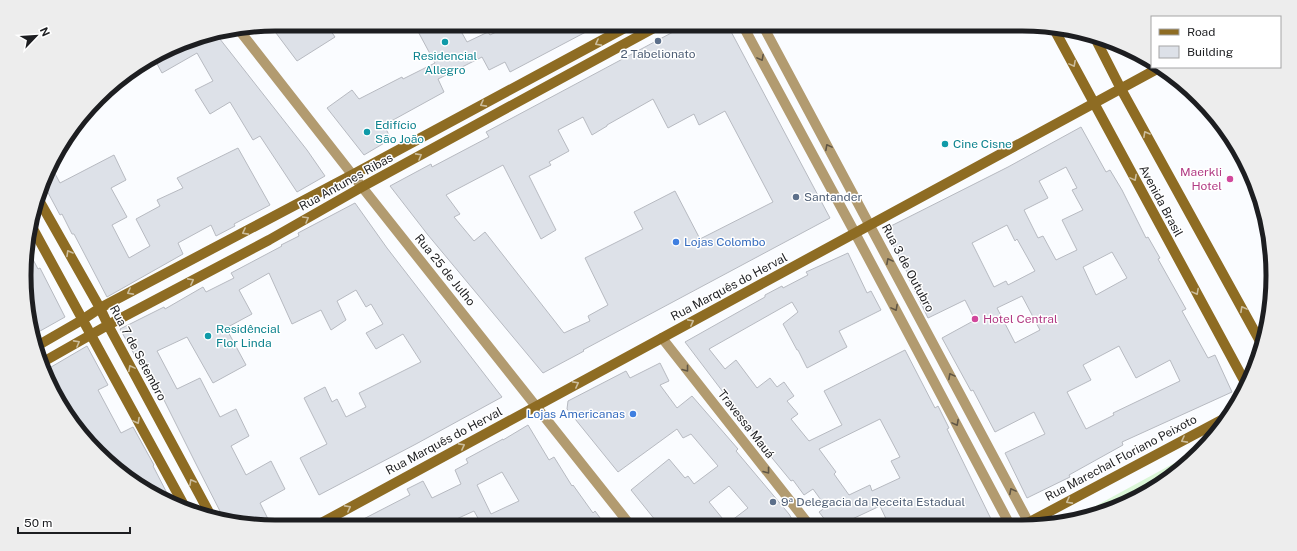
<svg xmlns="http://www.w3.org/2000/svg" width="1297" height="551" viewBox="0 0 1297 551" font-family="'Public Sans',sans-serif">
	<rect width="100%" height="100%" fill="#fafcff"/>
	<path fill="#daf6d7" d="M 1202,448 L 1187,465 L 1133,501 L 1068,521 Z"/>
	<path fill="#dde1e8" stroke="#b7bac1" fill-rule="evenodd" d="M 276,24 L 326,24 L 335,37 L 297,61 L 270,25 Z
		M 414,24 L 457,24 L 467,42 L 488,32 L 490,35 L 512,24 L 601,24 L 510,72 L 505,62 L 489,70 L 482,57 L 438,79 L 444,92 L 384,125 L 391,139 L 364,155 L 327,108 L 352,90 L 359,99 L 402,77 L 403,79 L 435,63 Z
		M 688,24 L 727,24 L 830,218 L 583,350 L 584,351 L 543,373 L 428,235 L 390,186 L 431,164 L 432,167 L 489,137 L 486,132 ZM 653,99 L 668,128 L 694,114 L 699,125 L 725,111 L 773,202 L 700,239 L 675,191 L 634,212 L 643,229 L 585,258 L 608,305 L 588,316 L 590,321 L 564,333 L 485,232 L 474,241 L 454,217 L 460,214 L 446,195 L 503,165 L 541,239 L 556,230 L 529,176 L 551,165 L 549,162 L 569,151 L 558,130 L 583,117 L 592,135 L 607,126 L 607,125 Z
		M 216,34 L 307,150 L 325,176 L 297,192 L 260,136 L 253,140 L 230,102 L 210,114 L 195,90 L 213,81 L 197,53 L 162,73 L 155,60 L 194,37 Z
		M 1081,127 L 1106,172 L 1110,170 L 1122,190 L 1146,238 L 1148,237 L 1160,258 L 1158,259 L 1186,309 L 1182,311 L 1208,358 L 1215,355 L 1232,392 L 1122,442 L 1123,445 L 1069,475 L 1070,477 L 1027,498 L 1005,453 L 1045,434 L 1034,412 L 995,432 L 973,390 L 971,391 L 942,338 L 975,320 L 965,300 L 928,318 L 907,275 L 908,274 L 885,229 L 1008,167 ZM 1066,167 L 1077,188 L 1072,190 L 1083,210 L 1062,220 L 1077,250 L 1056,260 L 1043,236 L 1038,238 L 1024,210 L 1048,198 L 1039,181 ZM 1007,225 L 1015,241 L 1017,239 L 1035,271 L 1008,285 L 1006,281 L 994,287 L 972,243 ZM 1112,252 L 1127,278 L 1096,295 L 1083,267 ZM 1022,296 L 1040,330 L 1015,343 L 997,308 ZM 1119,346 L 1136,378 L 1170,360 L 1180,381 L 1113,413 L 1114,415 L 1086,429 L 1067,392 L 1091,380 L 1083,365 Z
		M 238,148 L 270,205 L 234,224 L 235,226 L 216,236 L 211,225 L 178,243 L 183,254 L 107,297 L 74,234 L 72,234 L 62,214 L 60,215 L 45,187 L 52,168 L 60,183 L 114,155 L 126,180 L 111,188 L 127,217 L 112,225 L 129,258 L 150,246 L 136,219 L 160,206 L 157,200 L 183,188 L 177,178 Z
		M 355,203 L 387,248 L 502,397 L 416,444 L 319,495 L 300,458 L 327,444 L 304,398 L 325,387 L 332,402 L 337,399 L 346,417 L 366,407 L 359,393 L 421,362 L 403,334 L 376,349 L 366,333 L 383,324 L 371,304 L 366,307 L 356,290 L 337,301 L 346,320 L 331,330 L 321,310 L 292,324 L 269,273 L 239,290 L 252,314 L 226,328 L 246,365 L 213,383 L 187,337 L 157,351 L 177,389 L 200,378 L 220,417 L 236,409 L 249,436 L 231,446 L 246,475 L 271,461 L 285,489 L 260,503 L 269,521 L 262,525 L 224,519 L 196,464 L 155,382 L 152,383 L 140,360 L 138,361 L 120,329 L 164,307 L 165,309 L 203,287 L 206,292 L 234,278 L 231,273 L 282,246 L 281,245 L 299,236 L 298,233 Z
		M 26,246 L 38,269 L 40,268 L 65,317 L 33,335 L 29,324 Z
		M 848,253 L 867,293 L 871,291 L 881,310 L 839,331 L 847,347 L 807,368 L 798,350 L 797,350 L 783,324 L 798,312 L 792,302 L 709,349 L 725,369 L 736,360 L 757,388 L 770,378 L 777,387 L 784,382 L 794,396 L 787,401 L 798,414 L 791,419 L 809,441 L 842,425 L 824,391 L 905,350 L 935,408 L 938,406 L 949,428 L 947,429 L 991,519 L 978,525 L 889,525 L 880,506 L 848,521 L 851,525 L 829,525 L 819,512 L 826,507 L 813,489 L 804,495 L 793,480 L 791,481 L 763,447 L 764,446 L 685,342 L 765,297 L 765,295 L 782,286 L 783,288 L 808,275 L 806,272 ZM 880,419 L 900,457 L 891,461 L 900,478 L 872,491 L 870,485 L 849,495 L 834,474 L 836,472 L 819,449 Z
		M 87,346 L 108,385 L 98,390 L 121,433 L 133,427 L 154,465 L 153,466 L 171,501 L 122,475 L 58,401 L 46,370 Z
		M 660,363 L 669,381 L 660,385 L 677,408 L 692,396 L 738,449 L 736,451 L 789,514 L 796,526 L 660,526 L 631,490 L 669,459 L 685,478 L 688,476 L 694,484 L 718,466 L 691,434 L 683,438 L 677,429 L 618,472 L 567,409 L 568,401 L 626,371 L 630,378 ZM 729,486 L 748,508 L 727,524 L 709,502 Z
		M 528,425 L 549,460 L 554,457 L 572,486 L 573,485 L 593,513 L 595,511 L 606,526 L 465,526 L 479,520 L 474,511 L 439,527 L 348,527 L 410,495 L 407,489 L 423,481 L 432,498 L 461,484 L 455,470 L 468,463 L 466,459 L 503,439 L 503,440 ZM 502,472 L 519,501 L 491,514 L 477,485 Z"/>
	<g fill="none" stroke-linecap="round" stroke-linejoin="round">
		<path stroke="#b29b70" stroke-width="10" d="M 742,24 L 855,233 L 1010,525
			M 762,24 L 1030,525
			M 239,30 L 362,187 L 631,526
			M 662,338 L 810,526"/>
		<path stroke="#8e6c23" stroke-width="10" d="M 1054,29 L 1246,384
			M 1094,36 L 1121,89 L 1261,343
			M 40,202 L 100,308 L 108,325 L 211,516
			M 32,227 L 186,509
			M 37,346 L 82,320 L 100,308 L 352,175 L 632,24
			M 43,362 L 108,325 L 269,240 L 362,187 L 661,24
			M 1024,525 L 1231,415
			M 314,527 L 1157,69"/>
	</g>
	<defs><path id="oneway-chevron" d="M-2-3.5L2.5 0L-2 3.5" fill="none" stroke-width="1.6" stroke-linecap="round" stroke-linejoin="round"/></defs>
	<g stroke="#ccbd9c">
		<use href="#oneway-chevron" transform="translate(598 43) rotate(152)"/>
		<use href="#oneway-chevron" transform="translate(1073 64) rotate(62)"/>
		<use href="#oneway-chevron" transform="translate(483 104) rotate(152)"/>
		<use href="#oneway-chevron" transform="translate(1146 134) rotate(-119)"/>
		<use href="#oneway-chevron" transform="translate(419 156) rotate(-29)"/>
		<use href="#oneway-chevron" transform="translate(1134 178) rotate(62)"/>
		<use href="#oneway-chevron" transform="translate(306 219) rotate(-30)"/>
		<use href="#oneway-chevron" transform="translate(245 232) rotate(152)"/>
		<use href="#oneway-chevron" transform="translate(69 253) rotate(-120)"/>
		<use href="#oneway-chevron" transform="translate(191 281) rotate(-28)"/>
		<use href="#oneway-chevron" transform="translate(130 292) rotate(152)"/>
		<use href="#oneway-chevron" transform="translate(1196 292) rotate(62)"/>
		<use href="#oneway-chevron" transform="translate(1243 309) rotate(-119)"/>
		<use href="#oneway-chevron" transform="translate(691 322) rotate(-28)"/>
		<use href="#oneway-chevron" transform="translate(77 343) rotate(-29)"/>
		<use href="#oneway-chevron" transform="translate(131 368) rotate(-118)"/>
		<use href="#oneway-chevron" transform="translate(576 384) rotate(-28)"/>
		<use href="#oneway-chevron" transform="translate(137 421) rotate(61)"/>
		<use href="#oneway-chevron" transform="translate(1184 440) rotate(152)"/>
		<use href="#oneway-chevron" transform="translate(462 446) rotate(-28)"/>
		<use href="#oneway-chevron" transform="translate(192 482) rotate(-119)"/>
		<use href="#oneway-chevron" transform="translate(1069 501) rotate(152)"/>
		<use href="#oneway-chevron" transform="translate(348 508) rotate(-28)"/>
	</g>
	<g stroke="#605645">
		<use href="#oneway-chevron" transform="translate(761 58) rotate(62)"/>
		<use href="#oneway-chevron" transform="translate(828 147) rotate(-118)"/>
		<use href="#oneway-chevron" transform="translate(889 261) rotate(-118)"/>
		<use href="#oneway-chevron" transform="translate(895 308) rotate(62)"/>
		<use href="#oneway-chevron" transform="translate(686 369) rotate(52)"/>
		<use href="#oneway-chevron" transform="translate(951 376) rotate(-118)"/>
		<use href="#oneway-chevron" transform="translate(956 423) rotate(62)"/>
		<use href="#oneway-chevron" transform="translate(767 471) rotate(52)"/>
		<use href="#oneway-chevron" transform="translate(1012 491) rotate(-118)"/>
	</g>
	<g fill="#5c6f8a" stroke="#fff" stroke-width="1.5">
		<circle cx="658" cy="41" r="4"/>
		<circle cx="796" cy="197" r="4"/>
		<circle cx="773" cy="502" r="4"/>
	</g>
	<g fill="#0f9aa8" stroke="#fff" stroke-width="1.5">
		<circle cx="445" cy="42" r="4"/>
		<circle cx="367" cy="132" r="4"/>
		<circle cx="945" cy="144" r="4"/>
		<circle cx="208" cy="336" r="4"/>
	</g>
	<g fill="#d1479c" stroke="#fff" stroke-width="1.5">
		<circle cx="1230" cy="179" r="4"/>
		<circle cx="975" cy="319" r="4"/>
	</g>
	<g fill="#3f7fe0" stroke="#fff" stroke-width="1.5">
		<circle cx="676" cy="242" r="4"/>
		<circle cx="633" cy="414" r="4"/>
	</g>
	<g text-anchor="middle" stroke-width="3" stroke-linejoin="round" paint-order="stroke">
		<g font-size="12" fill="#4e5e75" stroke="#fff" text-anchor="start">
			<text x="658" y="58" text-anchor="middle">2 Tabelionato</text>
			<text x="804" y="201">Santander</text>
			<text x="781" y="506">9ª Delegacia da Receita Estadual</text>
		</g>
		<g font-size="12" fill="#0d838f" stroke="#fff" text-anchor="start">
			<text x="445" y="60" text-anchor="middle">Residencial<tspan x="445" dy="14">Allegro</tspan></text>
			<text x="375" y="129">Edifício<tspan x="375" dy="14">São João</tspan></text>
			<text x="953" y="148">Cine Cisne</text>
			<text x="216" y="333">Residêncial<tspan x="216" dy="14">Flor Linda</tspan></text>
		</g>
		<g font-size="12" fill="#b23c85" stroke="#fff" text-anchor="end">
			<text x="1222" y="176">Maerkli<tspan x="1222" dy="14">Hotel</tspan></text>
			<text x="983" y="323" text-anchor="start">Hotel Central</text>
		</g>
		<g font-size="12" fill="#1d1e21" stroke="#fff">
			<text transform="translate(346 182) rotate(-29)" y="4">Rua Antunes Ribas</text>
			<text transform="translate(1161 201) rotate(62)" y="4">Avenida Brasil</text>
			<text transform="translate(908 268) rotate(62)" y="4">Rua 3 de Outubro</text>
			<text transform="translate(445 270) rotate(51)" y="4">Rua 25 de Julho</text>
			<text transform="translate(729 287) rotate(-28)" y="4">Rua Marquês do Herval</text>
			<text transform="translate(138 353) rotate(62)" y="4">Rua 7 de Setembro</text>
			<text transform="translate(746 424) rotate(52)" y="4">Travessa Mauá</text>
			<text transform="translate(444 441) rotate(-28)" y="4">Rua Marquês do Herval</text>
			<text transform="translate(1121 458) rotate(-28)" y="4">Rua Marechal Floriano Peixoto</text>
		</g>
		<g font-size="12" fill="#366cbe" stroke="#fff" text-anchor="start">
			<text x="684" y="246">Lojas Colombo</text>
			<text x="625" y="418" text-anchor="end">Lojas Americanas</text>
		</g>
	</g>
	<path d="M0 0H1297V551H0ZM275 31H1022A244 244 0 0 1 1266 275V276A244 244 0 0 1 1022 520H275A244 244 0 0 1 31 276V275A244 244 0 0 1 275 31Z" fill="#ededed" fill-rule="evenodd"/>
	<path fill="none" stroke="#1d1e21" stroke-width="5" d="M275 31H1022A244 244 0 0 1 1266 275V276A244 244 0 0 1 1022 520H275A244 244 0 0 1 31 276V275A244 244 0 0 1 275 31Z"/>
	<rect x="1151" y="16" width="130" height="52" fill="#ffffff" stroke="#a5a5a6"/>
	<rect x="1159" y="29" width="20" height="6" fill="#8e6c23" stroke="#a5a5a6"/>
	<text x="1187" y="36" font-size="12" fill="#1d1e21">Road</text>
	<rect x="1159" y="46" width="20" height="12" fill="#dde1e8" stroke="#a5a5a6"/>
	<text x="1187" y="56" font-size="12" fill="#1d1e21">Building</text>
	<g transform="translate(36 36) rotate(65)" stroke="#ffffff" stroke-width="3" paint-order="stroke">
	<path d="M0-3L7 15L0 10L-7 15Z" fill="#1d1e21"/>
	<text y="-6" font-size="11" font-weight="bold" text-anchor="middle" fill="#1d1e21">N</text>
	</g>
	<path d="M18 527v6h112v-6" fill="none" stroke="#1d1e21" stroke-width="2"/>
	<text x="24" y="527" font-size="12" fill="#1d1e21" stroke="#ffffff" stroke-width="3" paint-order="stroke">50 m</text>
</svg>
